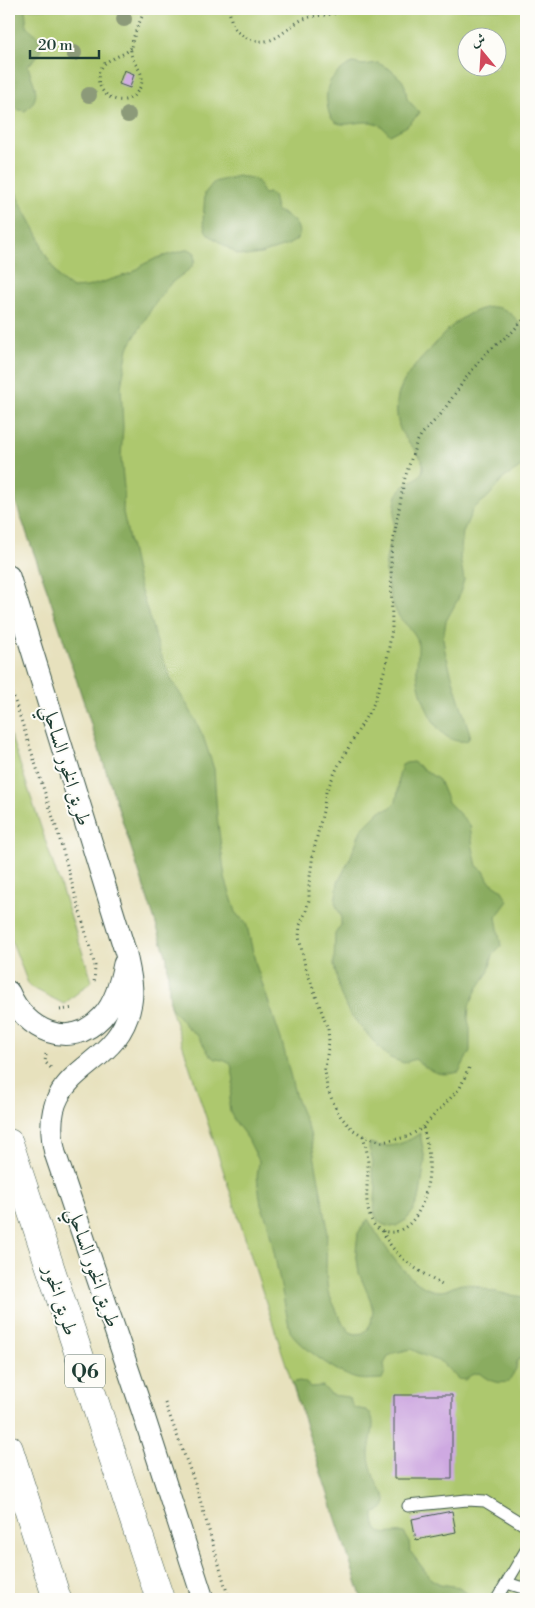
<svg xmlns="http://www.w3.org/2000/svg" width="535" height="1608" viewBox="0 0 535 1608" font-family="'Libre Bodoni',Amiri,serif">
	<rect width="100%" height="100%" fill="#fdfcf7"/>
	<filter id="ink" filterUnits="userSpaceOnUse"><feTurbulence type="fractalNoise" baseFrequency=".02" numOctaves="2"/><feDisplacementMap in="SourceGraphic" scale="10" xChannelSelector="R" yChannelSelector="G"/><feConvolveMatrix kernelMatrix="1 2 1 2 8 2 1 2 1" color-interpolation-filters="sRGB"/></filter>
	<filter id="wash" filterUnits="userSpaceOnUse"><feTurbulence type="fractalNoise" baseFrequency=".0096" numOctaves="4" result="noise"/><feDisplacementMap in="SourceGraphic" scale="20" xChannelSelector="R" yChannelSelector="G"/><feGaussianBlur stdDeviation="1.12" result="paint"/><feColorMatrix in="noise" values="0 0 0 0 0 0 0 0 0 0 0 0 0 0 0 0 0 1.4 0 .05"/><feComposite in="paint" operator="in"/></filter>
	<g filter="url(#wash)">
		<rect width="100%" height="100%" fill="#e7e1bd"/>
		<path fill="#adc86e" stroke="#668251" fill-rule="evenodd" d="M 9,9 L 526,9 L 526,1599 L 362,1599 L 170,1006 L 167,958 L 48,592 L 9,484 ZM 468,38 L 498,38 L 498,68 L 468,68 Z
			M 9,731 L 92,981 L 64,1004 L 29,986 L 9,934 Z"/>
		<path fill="#8aac61" stroke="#54744a" d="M 9,9 L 25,9 L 27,27 C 37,34 41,39 41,52 L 28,66 C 33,85 44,96 25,111 L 15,109 L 9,105 Z
			M 353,63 L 363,65 L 378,63 L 391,70 L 402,80 L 405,86 L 407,99 L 420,113 L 407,126 L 390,135 C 385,130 382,125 375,123 C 355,117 330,139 327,102 C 326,95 327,86 331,80 C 337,73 344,66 353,63 Z
			M 238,176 C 245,178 253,176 258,182 C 261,186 260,190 264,194 L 269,193 L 273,196 L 277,211 C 288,216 299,221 299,235 L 296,240 L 288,245 L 261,254 L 246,256 L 237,254 L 209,235 L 206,231 L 203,222 L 205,193 L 214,182 Z
			M 9,179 L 14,186 L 19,200 L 39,237 L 44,252 L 60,279 L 72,288 L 87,287 L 132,273 L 144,264 L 157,258 L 189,249 L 195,253 L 195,261 L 191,268 L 171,283 L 166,289 L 152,308 L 128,348 L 121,387 L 123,427 L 121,457 L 124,488 L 123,512 L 139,585 L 160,652 L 172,681 L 189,708 L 203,736 L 214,769 L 217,816 L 225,878 L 237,915 L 246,922 L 256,965 L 282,1042 L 296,1098 L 310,1133 L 327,1224 L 326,1274 L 328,1292 L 342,1322 L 350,1332 L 356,1334 L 363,1333 L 368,1328 L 371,1323 L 373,1311 L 370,1299 L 359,1273 L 356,1251 L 358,1233 L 368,1219 C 381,1241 411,1292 440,1291 C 449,1291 456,1283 466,1284 C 473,1284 481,1288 488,1290 C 500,1293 513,1296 526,1297 L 526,1357 L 522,1357 L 517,1361 L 516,1369 L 508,1382 C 496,1384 489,1381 479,1373 L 471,1375 L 465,1380 L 458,1379 L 441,1362 L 425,1356 L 411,1349 L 394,1353 L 388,1357 L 384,1364 L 385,1372 L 382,1379 C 373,1379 362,1381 354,1378 C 337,1373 298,1345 290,1331 L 274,1252 L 267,1220 L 261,1205 L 257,1177 L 259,1161 L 248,1139 L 234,1120 L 230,1112 L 229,1103 L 234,1080 L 231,1064 L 223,1060 L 216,1059 L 209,1054 L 199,1037 L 187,1027 L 170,1006 L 167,958 L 48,592 L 9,484 Z
			M 491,307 C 510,307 516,319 526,333 L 525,457 L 520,468 L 504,478 L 488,497 L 473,509 L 463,532 L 460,557 L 464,580 L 458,599 L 446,621 L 443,638 L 445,651 L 455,687 L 470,734 L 468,740 C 437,750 419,695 417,673 C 416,662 420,650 417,639 C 414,631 406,625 400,618 C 391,606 384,576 386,560 C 387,550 392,541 393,531 C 395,518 393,505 398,493 C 404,482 423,480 423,467 C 424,454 403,441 399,426 C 389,386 413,369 435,344 C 450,326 467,310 491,307 Z
			M 413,762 L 439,780 L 448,802 L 470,825 L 473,848 L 477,866 L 484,871 L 489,881 L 501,889 L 508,901 L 496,917 L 501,946 L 493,954 L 489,971 L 477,989 L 469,1006 L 468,1019 L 470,1029 L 470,1051 L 459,1072 C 438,1077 431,1072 415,1059 L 404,1063 L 390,1058 L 381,1050 L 349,1013 L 340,993 L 334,965 L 335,934 L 341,925 L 341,916 L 335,903 L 338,882 L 349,861 L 361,830 L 380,811 L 390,808 L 396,802 L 398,791 L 399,775 L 402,765 L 406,763 Z
			M 420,1133 L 425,1160 L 420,1195 L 412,1213 L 406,1220 L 396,1226 L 391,1227 L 384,1225 L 378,1221 L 374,1212 L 376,1187 L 372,1172 L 373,1162 L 369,1148 L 370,1143 C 374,1144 378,1146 382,1146 C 395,1147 410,1141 420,1133 Z
			M 299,1381 L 304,1382 L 311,1387 L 323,1386 L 331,1395 L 348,1397 L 354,1408 C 358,1409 362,1409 366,1410 C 382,1419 365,1447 370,1462 C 372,1469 373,1478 377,1484 C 380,1491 389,1496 385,1505 C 384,1510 377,1511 374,1514 C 374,1542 388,1531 404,1533 L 409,1541 L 410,1551 L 431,1579 L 440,1584 L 459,1587 L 468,1594 L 471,1599 L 362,1599 L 292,1383 Z"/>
		<g id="blocks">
			<path fill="#cea9e1" d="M 124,70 L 134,74 L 130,88 L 119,84 Z
				M 394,1395 L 452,1395 L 452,1479 L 394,1479 Z
				M 452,1511 L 456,1532 L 416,1540 L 412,1519 Z"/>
		</g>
	</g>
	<g filter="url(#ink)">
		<use href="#blocks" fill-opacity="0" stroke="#3d5649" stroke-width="1"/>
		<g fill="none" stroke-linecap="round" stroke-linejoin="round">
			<g stroke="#3d5649" stroke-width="13">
				<path id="lane" d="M 408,1506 L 467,1500 L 485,1501 L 526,1526
					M 507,1583 L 526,1589
					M 497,1599 L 526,1550"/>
			</g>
			<g stroke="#3d5649" stroke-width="23">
				<path id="street" d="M 9,576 L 126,954 C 129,970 134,987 131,1003 C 119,1075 34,1062 55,1153 L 142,1410 L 203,1599
					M 9,992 C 25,1030 69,1052 102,1017 C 115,1003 120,983 124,964"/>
			</g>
			<g stroke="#3d5649" stroke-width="29">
				<path id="highway" d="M 9,1143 L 160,1599
					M 9,1449 L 57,1599"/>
			</g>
			<path stroke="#3d5649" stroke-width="3" stroke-dasharray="1 4" stroke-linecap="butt" d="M 229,9 C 230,15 231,22 234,27 C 242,40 262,45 275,38 C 285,33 293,23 304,19 C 319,13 333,17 349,9
				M 131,48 C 123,57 108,57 102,67 C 91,83 107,103 125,100 C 130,99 134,96 137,92 C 152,73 129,65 131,49 C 132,37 141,20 145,9
				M 9,683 L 58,833 L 95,966 L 94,985
				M 60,1010 L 74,1008
				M 46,1054 L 45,1062 L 52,1069
				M 469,1068 L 460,1088 L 421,1129 L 407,1137 L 382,1142 L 363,1136 L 352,1129 L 341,1117 L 336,1109 L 327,1088 L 325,1069 L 329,1042 L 328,1029 L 305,966 L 299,937 L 300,925 L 306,911 L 309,900 L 309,884 L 313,854 L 323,811 L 326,792 L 338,766 L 374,703 L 386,665 L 392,629 L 391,554 L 404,481 L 416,444 L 421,435 L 441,414 L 468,375 L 486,353 L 512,332 L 526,317
				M 363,1136 C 366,1145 368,1156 368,1166 C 368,1185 363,1205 373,1223 C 377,1230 386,1233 393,1232 C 422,1228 431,1181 429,1158 C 428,1147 425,1137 423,1127
				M 383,1231 C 392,1256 420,1272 442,1285
				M 165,1403 L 196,1486 L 229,1599"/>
			<use href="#lane" stroke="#fff" stroke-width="11"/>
			<use href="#street" stroke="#fff" stroke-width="21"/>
			<use href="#highway" stroke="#fff" stroke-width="28"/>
		</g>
		<g fill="#8c9a79">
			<circle cx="124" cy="19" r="8"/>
			<circle cx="74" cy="53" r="8"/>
			<circle cx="89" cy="95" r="8"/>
			<circle cx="128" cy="115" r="8"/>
		</g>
	</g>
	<g text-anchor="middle" stroke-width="4" stroke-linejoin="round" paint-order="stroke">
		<rect fill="#fdfcf7" stroke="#62766e" stroke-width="1" x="65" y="1354.5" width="40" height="33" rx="4"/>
		<g font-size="19" font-weight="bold" fill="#1f3d34">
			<text x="85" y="1378">Q6</text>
		</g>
		<g font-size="20" fill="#1f3d34" stroke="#fdfcf7">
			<text transform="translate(67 765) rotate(73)" y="7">طريق الخور الساحلي</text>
			<text transform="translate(94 1267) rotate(71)" y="7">طريق الخور الساحلي</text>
			<text transform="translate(61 1300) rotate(72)" y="7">طريق الخور</text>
		</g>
	</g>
	<rect width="535" height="1608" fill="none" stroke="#fdfcf7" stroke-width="30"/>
	<g transform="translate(482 52) rotate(342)"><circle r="24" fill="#fdfcf7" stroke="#a4b0a9"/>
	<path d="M0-4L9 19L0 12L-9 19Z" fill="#d1495b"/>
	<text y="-8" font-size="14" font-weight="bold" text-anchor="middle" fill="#1f3d34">ش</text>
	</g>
	<path d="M30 50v8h69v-8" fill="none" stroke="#1f3d34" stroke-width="2.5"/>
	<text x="38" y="50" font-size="15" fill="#1f3d34" stroke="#fdfcf7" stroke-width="4" paint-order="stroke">20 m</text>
</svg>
